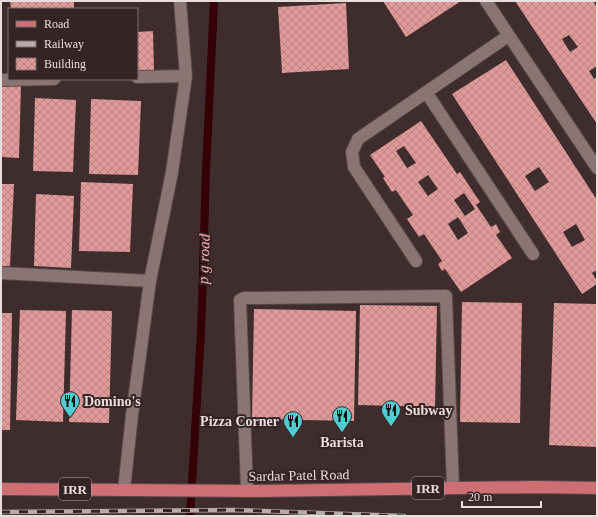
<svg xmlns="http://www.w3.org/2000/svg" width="598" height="517" viewBox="0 0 598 517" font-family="'Times New Roman',serif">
	<defs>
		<pattern id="building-cross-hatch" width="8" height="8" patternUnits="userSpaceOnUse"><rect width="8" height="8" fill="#df9999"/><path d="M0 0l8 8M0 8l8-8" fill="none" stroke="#b98383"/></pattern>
	</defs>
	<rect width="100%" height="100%" fill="#3f2d2d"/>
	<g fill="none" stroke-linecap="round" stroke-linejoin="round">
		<path stroke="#340006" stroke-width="8" d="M 190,516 L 201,333 L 206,171 L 214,1"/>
	</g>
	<path fill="url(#building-cross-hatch)" fill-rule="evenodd" d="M 10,1 L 74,1 L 74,9 L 11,9 Z
		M 383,1 L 461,1 L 406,37 Z
		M 515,1 L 593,1 L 597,8 L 597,66 L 589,71 L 594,79 L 597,77 L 597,124 ZM 569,35 L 578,47 L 570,52 L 562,39 Z
		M 346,3 L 349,69 L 282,73 L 278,7 Z
		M 153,31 L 154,72 L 137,73 L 137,32 Z
		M 506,60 L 597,200 L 597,270 L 592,273 L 597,281 L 597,284 L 582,294 L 452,94 ZM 539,167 L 549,182 L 535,191 L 525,176 ZM 576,224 L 585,240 L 572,247 L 563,232 Z
		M 1,84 L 21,85 L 19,158 L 1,157 Z
		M 35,98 L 76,100 L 73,172 L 33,171 Z
		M 91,99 L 141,101 L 138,175 L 89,174 Z
		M 421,121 L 457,174 L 460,172 L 480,202 L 476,205 L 491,227 L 496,224 L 500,232 L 496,235 L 512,258 L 461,292 L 445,269 L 442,271 L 438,264 L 442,261 L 424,234 L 419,237 L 407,219 L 413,215 L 396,190 L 392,192 L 383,178 L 385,177 L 370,155 ZM 404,146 L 416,163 L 407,168 L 396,151 ZM 428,175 L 438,189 L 428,196 L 418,182 ZM 464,193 L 475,209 L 465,216 L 454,200 ZM 458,217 L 468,233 L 458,240 L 448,224 Z
		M 81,182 L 133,184 L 130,252 L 79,251 Z
		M 1,184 L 14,184 L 10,266 L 1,266 Z
		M 36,194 L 74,196 L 71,268 L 34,266 Z
		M 462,302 L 522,303 L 520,423 L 460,422 Z
		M 554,303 L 597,304 L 597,447 L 549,445 Z
		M 360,305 L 437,306 L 435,407 L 358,405 Z
		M 254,309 L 356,311 L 354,421 L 252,419 Z
		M 20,310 L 66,311 L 63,422 L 16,420 Z
		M 72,310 L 112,311 L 109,423 L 69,422 Z
		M 1,313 L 12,313 L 10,430 L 1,430 Z"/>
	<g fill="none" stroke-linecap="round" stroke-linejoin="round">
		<g stroke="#584949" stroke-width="14">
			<path id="lane" d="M 247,490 L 240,300 L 244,298 L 446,296 L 453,488"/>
		</g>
		<g stroke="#584949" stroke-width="14">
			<path id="street" d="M 486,1 L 597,168
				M 137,77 L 186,76
				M 1,80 L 54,79
				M 426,92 L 533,254
				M 416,261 L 354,167 L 352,152 L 358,139 L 508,36
				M 1,273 L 150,281
				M 124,490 L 132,415 L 150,281 L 172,172 L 186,76 L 180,1"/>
		</g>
		<g stroke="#584949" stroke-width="14">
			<path id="primary" d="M 1,489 L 259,491 L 535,487 L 597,488"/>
		</g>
		<use href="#lane" stroke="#8a7575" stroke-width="12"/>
		<use href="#street" stroke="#8a7575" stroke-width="12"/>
		<use href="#primary" stroke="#cf6e74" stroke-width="12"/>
		<g stroke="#b9abab" stroke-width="4.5">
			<path id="rail" d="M 1,512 L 235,510 L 404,516"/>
		</g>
		<use href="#rail" stroke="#342424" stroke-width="3" stroke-dasharray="9" stroke-linecap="butt"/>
	</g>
	<defs>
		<g id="restaurant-pin" transform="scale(1)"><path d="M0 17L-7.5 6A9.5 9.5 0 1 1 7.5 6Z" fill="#51ccd1" stroke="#342424"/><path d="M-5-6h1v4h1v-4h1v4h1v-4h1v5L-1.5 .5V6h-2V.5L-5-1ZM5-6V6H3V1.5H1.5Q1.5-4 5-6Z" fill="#111"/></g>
	</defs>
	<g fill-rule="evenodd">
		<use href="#restaurant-pin" x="70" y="401"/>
		<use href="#restaurant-pin" x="391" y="410"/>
		<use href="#restaurant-pin" x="342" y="416"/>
		<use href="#restaurant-pin" x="293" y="421"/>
	</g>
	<g text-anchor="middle" stroke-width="4" stroke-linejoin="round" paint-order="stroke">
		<g fill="#342424" stroke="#b2a5a5" stroke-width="1">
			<rect x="412" y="477" width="32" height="22" rx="3"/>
			<rect x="59" y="478" width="32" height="22" rx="3"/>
		</g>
		<g font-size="13" font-weight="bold" fill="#e8dcdc">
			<text x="428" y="493">IRR</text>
			<text x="75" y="494">IRR</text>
		</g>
		<g font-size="14" font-weight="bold" fill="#e8dcdc" stroke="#342424" text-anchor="start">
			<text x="84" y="406">Domino's</text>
			<text x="405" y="415">Subway</text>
			<text x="279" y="426" text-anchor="end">Pizza Corner</text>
			<text x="342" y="447" text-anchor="middle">Barista</text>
		</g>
		<g font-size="14" fill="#e8dcdc" stroke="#342424">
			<text transform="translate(299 475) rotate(-1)" y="5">Sardar Patel Road</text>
		</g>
		<g font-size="15" font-style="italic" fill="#fdafaf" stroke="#342424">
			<text transform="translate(204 259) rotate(-88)" y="5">p g road</text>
		</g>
	</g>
	<rect width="598" height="517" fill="none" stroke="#e8dcdc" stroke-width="4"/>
	<rect x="8" y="8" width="130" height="72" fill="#342424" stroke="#7c6e6e"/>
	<rect x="16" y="21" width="20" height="6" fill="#cf6e74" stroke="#7c6e6e"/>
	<text x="44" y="28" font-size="12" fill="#e8dcdc">Road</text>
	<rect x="16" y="41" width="20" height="6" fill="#b9abab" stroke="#7c6e6e"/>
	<text x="44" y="48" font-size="12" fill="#e8dcdc">Railway</text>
	<rect x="16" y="58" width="20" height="12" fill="url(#building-cross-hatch)" stroke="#7c6e6e"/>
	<text x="44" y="68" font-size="12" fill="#e8dcdc">Building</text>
	<path d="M462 501v6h79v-6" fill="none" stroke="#e8dcdc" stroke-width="2"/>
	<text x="468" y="501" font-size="12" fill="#e8dcdc" stroke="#342424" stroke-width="3" paint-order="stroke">20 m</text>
</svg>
